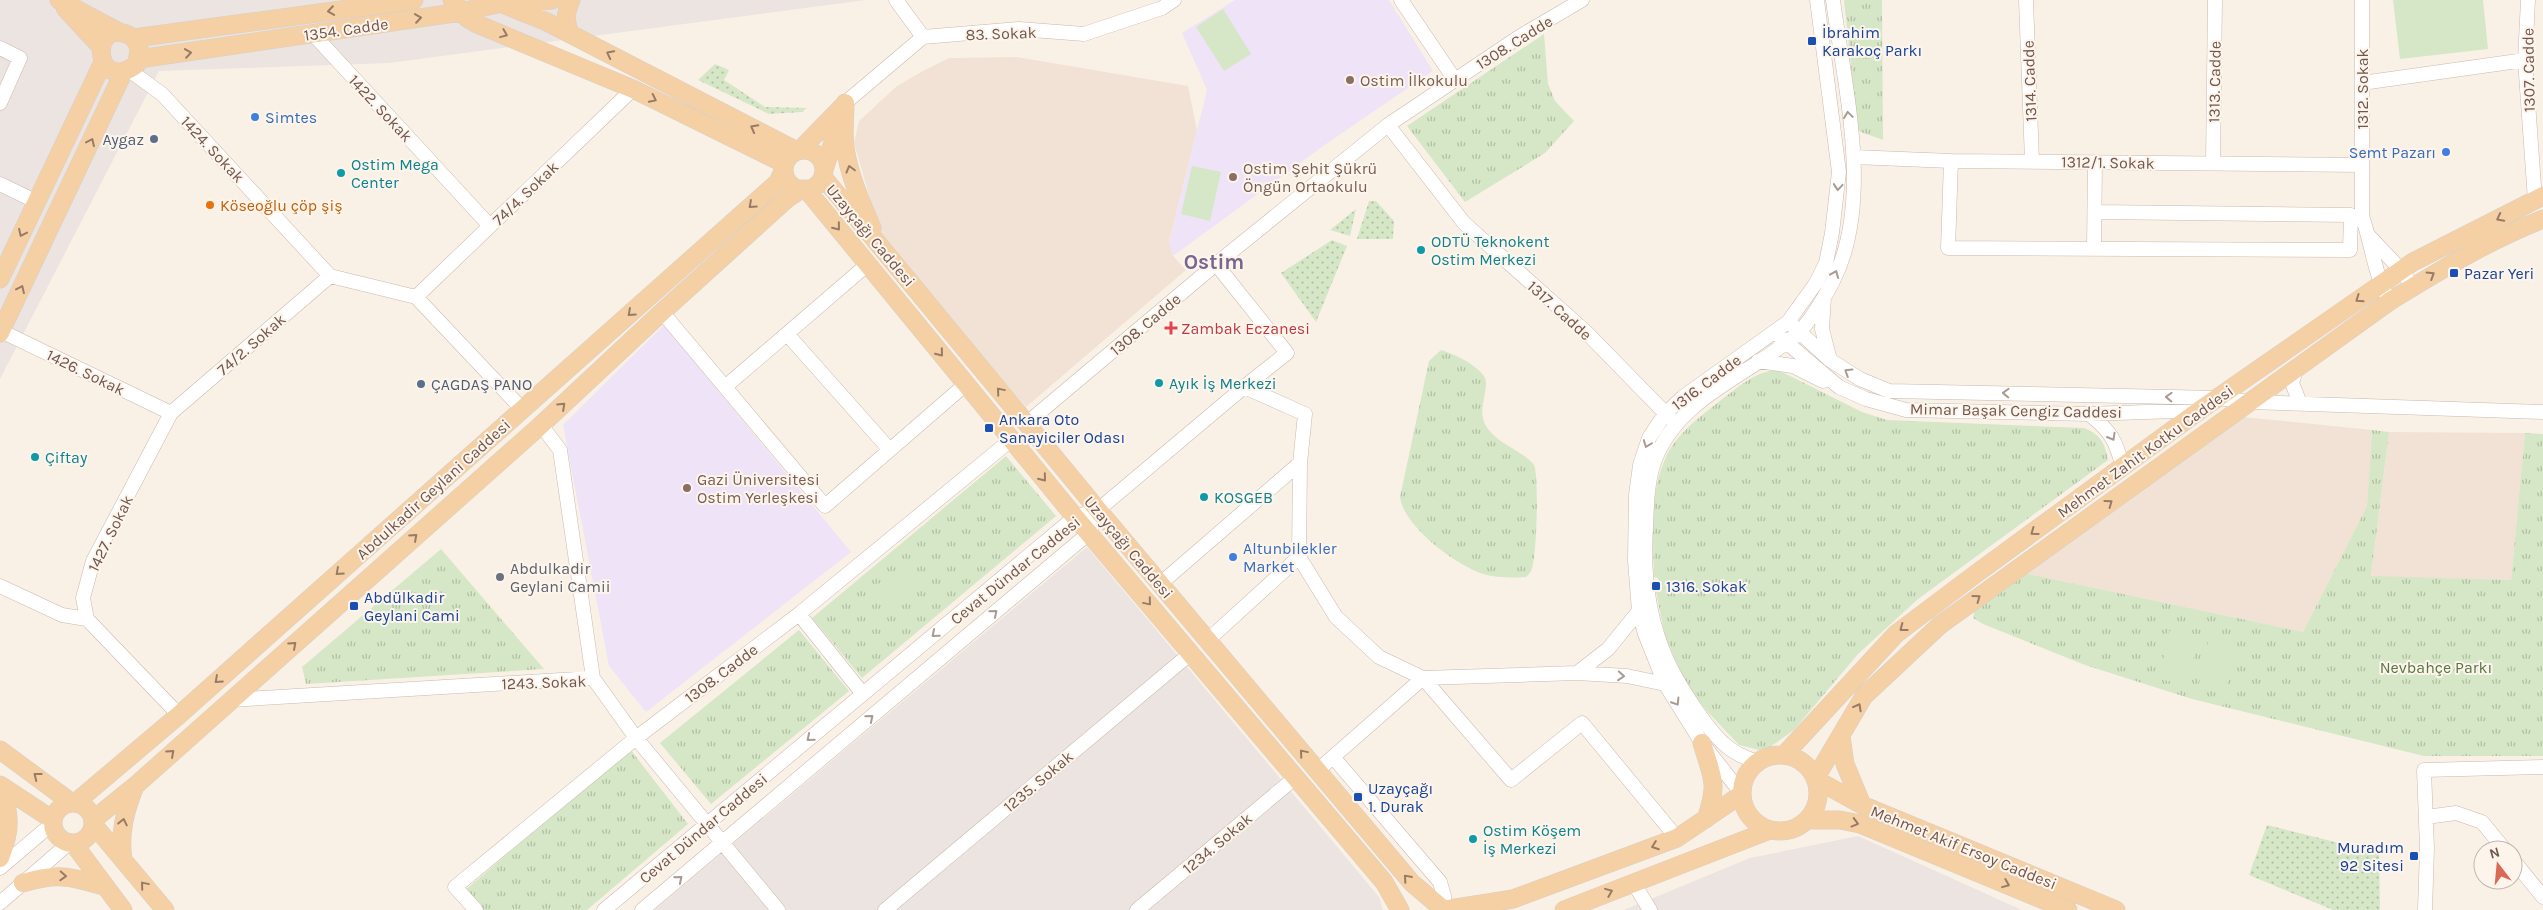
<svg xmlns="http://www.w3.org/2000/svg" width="2543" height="910" viewBox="0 0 2543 910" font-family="Karla,sans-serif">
	<defs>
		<pattern id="grass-dots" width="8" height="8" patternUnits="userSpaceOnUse" patternTransform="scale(1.25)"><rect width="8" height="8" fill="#d5e7c6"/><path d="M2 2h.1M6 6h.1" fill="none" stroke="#b1bea3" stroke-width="1.8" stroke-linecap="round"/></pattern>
		<pattern id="park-tufts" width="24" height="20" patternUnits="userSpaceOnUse" patternTransform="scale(1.25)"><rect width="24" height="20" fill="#d5e7c6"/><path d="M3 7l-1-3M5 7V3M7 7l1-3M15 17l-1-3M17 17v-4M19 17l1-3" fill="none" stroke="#b1bea3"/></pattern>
	</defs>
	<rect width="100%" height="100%" fill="#faf1e6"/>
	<path fill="#f1e2d5" d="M 1017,57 L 1188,86 L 1197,130 L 1169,242 L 1173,256 L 1186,270 L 1026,407 L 889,249 L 880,233 L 854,143 L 859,121 L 897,86 L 923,71 L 949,58 Z
		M 2243,417 L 2372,430 L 2367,506 L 2303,632 L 2024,573 Z
		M 2389,432 L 2525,433 L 2511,580 L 2371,577 Z"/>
	<path fill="#ebe4e0" d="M 0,0 L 866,0 L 389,63 L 159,71 L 0,379 Z
		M 1087,547 L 1379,897 L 1383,910 L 654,910 Z
		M 1858,836 L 2022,910 L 1624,910 L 1750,858 Z"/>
	<path fill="#eee3f7" d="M 1235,0 L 1389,0 L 1433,71 L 1326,144 L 1173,256 L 1169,243 L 1207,90 L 1182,33 Z
		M 664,325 L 851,552 L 646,712 L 609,666 L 563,425 Z"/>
	<path fill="url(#grass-dots)" d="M 715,64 L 729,70 L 724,80 L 765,107 L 807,108 L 802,112 L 769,114 L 698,80 Z
		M 1369,201 L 1376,201 L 1394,221 L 1393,239 L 1357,239 Z
		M 1356,209 L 1350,236 L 1330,230 Z
		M 1332,240 L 1347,246 L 1316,322 L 1281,273 Z
		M 2267,825 L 2379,853 L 2380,910 L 2333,910 L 2249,875 Z"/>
	<path fill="url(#park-tufts)" d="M 1844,0 L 1882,0 L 1883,140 L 1858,131 Z
		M 1544,34 L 1548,84 L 1555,101 L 1574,121 L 1545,153 L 1465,202 L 1407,126 Z
		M 1441,350 C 1453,353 1486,369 1486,382 C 1486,400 1476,414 1489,430 C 1500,445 1525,452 1534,465 C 1539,474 1537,562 1531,571 C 1530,573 1528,575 1526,577 C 1511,578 1498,578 1483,574 C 1456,565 1404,527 1400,497 L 1429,361 Z
		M 1769,371 L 1779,371 L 1788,375 L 1862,412 L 1887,420 L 2084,428 C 2100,434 2105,443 2108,460 L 1918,599 L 1858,654 L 1794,730 L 1770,747 L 1759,750 L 1739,745 L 1706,710 L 1686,684 L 1665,636 L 1656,592 L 1660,592 L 1658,578 L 1654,577 C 1653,539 1649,493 1666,457 C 1677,433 1701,416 1721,400 C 1736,389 1751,375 1769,371 Z
		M 2372,430 L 2389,432 L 2371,576 L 2511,580 L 2525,433 L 2543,434 L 2543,756 L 2424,756 L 2192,699 L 2085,665 L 1983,624 L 1973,618 L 1975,609 L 2024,573 L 2303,632 L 2367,506 Z
		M 1006,456 L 1056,516 L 862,678 L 812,618 Z
		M 441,549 L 544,669 L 306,684 L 302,667 Z
		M 799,630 L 849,691 L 711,804 L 660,743 Z
		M 630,749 L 688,824 L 587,910 L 482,910 L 464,891 Z"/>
	<path fill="#d5e7c6" d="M 2393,0 L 2483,0 L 2488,49 L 2400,59 Z
		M 1223,9 L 1251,54 L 1224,71 L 1196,27 Z
		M 1192,166 L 1221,172 L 1210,221 L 1181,214 Z
		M 908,560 L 926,581 L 894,607 L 876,586 Z
		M 2169,631 L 2198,637 L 2188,685 L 2159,679 Z
		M 2209,638 L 2236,643 L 2225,694 L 2198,688 Z"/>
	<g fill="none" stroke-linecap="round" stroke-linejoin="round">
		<g stroke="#cbb8ad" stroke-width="15">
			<path id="minor" d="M 896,0 L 923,37
				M 1401,0 L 1455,80
				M 2026,0 L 2032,161
				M 2362,0 L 2362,216 C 2372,244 2374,275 2390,301
				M 2528,0 L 2525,60 L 2535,200
				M 313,34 L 490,226
				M 0,48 L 20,58 L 0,103
				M 129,70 L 162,94 L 330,276 L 416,297 L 522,409
				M 2362,83 L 2525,60
				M 845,103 L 923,37 L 1019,29 L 1084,34 L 1162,8 L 1174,0
				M 1388,125 L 1464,223 L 1586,332 L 1671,419
				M 1854,157 L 1951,161 L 2362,165
				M 1951,161 L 1948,248 L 2350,250 L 2351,215 L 2095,212
				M 2213,163 L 2215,0
				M 0,184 L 37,202
				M 2369,236 L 2401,270 L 2413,287
				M 2094,249 L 2095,162
				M 416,297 L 633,89
				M 1824,297 L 1822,329 L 1830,360
				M 662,312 L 825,506 L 966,384
				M 1793,326 L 1830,360 L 1860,379 L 1889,391 L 2218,398 L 2250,402 L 2543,412
				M 1,331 L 171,413
				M 787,334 L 890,450
				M 1779,336 L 1839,387 L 1866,399 L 1906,410 L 2089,414 L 2203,410
				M 1758,361 L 1793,366 L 1823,381
				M 2296,370 L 2292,383 L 2300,403
				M 725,387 L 868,264
				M 2089,414 C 2111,431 2116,441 2123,468
				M 1027,423 L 1216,264 L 1388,125 L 1519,37 L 1582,0
				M 541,425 L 560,450 L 593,678 L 636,738 L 778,910
				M 1299,557 L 1336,617 L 1379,657 L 1423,678 L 1577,673 L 1627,676 L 1665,684
				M 1160,584 L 1300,463
				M 0,586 L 62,615 L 87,619
				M 799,614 L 863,694
				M 1208,640 L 1299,557 L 1300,463 L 1305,414 L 1244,387 L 1287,353 L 1216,264
				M 1577,673 L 1608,649 L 1639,611
				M 230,700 L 593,678
				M 179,715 L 87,619 L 83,598 L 93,561 L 171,413 L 330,276
				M 1333,757 L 1440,882 L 1444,896 L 1444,910
				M 1758,762 C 1745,758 1733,753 1723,743 C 1704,725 1677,683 1666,658 C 1648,617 1643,572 1646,528 C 1647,504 1647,479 1656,457 C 1682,395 1751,375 1798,333 C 1809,323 1826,295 1833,281 C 1874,201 1844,85 1833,0
				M 1317,771 L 1423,678 L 1511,780 L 1582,723 L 1677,838
				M 1742,794 L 1702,743 L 1665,684 L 1645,634 L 1639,611 L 1635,561 L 1636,495 L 1640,465 L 1649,438 L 1665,414 L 1683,397 L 1788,322 L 1816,283 L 1826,263 L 1832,233 L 1839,172 L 1817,0
				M 2426,817 L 2456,813 L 2482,822 L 2505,850
				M 2513,860 L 2543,897
				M 0,868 L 53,823
				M 1633,882 L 1650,910
				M 0,903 L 69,843
				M 476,910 L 455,887 L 636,738 L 799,614 L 1012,439
				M 604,910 L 1075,517 L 1098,510 L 1244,387
				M 642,910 L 1089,533 L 1098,510
				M 885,910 L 1191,653
				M 1137,910 L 1296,777
				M 2425,910 L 2427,848 L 2424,770 L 2543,767"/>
		</g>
		<g stroke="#d7d0cd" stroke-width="19">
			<path id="major" d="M 59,0 L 119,32
				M 452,0 L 467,18 L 477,24 L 633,89 L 785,164
				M 505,5 L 547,22 L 797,151
				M 65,8 L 101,47
				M 570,34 C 565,20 565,14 571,0
				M 134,38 L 139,48 L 137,64 C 92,98 88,10 134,38 L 414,0
				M 139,59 L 461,12 L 502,3 L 552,0
				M 845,103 C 845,117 843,133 845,147 C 849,175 861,202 872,228
				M 800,150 L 843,106
				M784 170a20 20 0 1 1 40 0a20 20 0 1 1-40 0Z
				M 824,170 L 839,123
				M 823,177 L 1098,510 L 1412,883 L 1444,910
				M 806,189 L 1075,517 L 1384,882 L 1400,910
				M 0,279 L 103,62
				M 0,333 L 124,71
				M 1841,736 L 1845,764 L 1862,805
				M 1702,743 C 1712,778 1719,782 1706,819
				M 0,750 L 72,803
				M1742 793a38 38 0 1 1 76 0a38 38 0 1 1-76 0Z
				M 1784,755 L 1896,634 L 1973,576 L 2200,410 L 2413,262 L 2543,196
				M 1815,779 L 1864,696 L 1940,625 L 2390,301 C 2443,269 2485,242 2543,219
				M 1815,779 L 1862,805 L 2116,910
				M 0,785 L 53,820
				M 0,786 C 11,814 11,830 0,858
				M53 823a20 20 0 1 1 40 0a20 20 0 1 1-40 0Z
				M 75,803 L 179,715 L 778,182 L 784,169
				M 93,820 L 135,786 L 541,425 L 662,312 L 788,198 L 802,189
				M 1807,820 L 1840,820 L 1860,824 L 2068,910
				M 93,824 L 165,910
				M 73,843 L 123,910
				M 123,860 C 119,833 125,811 135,786
				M 23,883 C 56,873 70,876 103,886
				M 1443,910 L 1513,899 L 1677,838 L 1742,794
				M 1564,910 L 1770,830"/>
		</g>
		<use href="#minor" stroke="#fff" stroke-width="14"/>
		<use href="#major" stroke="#f4d0a4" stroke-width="18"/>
	</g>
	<defs><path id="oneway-chevron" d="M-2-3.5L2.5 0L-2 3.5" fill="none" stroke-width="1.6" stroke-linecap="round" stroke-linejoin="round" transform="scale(1.25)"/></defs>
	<g stroke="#987b67">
		<use href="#oneway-chevron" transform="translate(331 11) rotate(172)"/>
		<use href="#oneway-chevron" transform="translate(418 18) rotate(-8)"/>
		<use href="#oneway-chevron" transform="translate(504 34) rotate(22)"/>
		<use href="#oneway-chevron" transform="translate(188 53) rotate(-8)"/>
		<use href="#oneway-chevron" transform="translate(610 54) rotate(-153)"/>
		<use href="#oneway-chevron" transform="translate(653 99) rotate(26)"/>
		<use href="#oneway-chevron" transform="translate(754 128) rotate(-152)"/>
		<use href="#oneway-chevron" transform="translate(91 142) rotate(-65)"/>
		<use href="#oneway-chevron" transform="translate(850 169) rotate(-105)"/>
		<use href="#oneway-chevron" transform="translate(752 205) rotate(138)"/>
		<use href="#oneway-chevron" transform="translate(2500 218) rotate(153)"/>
		<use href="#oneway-chevron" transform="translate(837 227) rotate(51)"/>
		<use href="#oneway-chevron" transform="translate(22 233) rotate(115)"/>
		<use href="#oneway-chevron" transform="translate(2431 275) rotate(-32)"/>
		<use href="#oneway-chevron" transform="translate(21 289) rotate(-65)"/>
		<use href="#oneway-chevron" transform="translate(2359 299) rotate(145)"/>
		<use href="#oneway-chevron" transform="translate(631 313) rotate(138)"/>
		<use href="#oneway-chevron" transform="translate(940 353) rotate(51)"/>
		<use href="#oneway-chevron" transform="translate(1000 391) rotate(-130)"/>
		<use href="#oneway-chevron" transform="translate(562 406) rotate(-43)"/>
		<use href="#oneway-chevron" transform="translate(1043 478) rotate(51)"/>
		<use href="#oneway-chevron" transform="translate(2109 503) rotate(-36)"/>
		<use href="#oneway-chevron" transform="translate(2034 532) rotate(144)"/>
		<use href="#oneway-chevron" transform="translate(414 537) rotate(-42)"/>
		<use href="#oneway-chevron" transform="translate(339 572) rotate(138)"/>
		<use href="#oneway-chevron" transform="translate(1977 598) rotate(-36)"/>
		<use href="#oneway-chevron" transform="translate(1148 602) rotate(50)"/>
		<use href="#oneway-chevron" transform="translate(1903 628) rotate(143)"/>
		<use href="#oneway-chevron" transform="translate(293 645) rotate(-42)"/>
		<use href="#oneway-chevron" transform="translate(218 680) rotate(138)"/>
		<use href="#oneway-chevron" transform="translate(1858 707) rotate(-61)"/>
		<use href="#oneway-chevron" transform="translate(171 753) rotate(-42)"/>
		<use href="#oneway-chevron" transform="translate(1303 753) rotate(-130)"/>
		<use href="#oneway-chevron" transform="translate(37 776) rotate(-142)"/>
		<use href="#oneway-chevron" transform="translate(123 822) rotate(-78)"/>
		<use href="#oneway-chevron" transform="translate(1855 823) rotate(15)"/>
		<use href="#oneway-chevron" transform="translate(1655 846) rotate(160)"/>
		<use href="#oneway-chevron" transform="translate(63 876) rotate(3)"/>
		<use href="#oneway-chevron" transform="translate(1407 878) rotate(-131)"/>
		<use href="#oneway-chevron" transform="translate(2006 884) rotate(22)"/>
		<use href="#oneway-chevron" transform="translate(144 885) rotate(-130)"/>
		<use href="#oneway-chevron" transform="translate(1609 892) rotate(-22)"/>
	</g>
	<g stroke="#aa9a94">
		<use href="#oneway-chevron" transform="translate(1848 115) rotate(-98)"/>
		<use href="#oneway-chevron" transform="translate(1838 187) rotate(95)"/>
		<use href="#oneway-chevron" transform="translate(1835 274) rotate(-68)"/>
		<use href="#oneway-chevron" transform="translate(1848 372) rotate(-148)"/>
		<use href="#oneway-chevron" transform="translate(2006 393) rotate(-178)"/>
		<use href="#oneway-chevron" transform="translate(2169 397) rotate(-178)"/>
		<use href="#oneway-chevron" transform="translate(2112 437) rotate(60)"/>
		<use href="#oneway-chevron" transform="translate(1647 444) rotate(111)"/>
		<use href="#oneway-chevron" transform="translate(994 613) rotate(-40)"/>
		<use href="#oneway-chevron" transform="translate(935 634) rotate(140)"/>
		<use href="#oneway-chevron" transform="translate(1621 676) rotate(5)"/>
		<use href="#oneway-chevron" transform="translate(1676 702) rotate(58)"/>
		<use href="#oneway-chevron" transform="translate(870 718) rotate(-40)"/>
		<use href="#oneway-chevron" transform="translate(810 738) rotate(140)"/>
		<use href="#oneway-chevron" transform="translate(679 879) rotate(-40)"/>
	</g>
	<g fill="#1a4fb4" stroke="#fdf5ec" stroke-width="2">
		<rect x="1807" y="36" width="10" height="10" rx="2.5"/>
		<rect x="2449" y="268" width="10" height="10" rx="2.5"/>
		<rect x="984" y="423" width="10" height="10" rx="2.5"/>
		<rect x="1651" y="581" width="10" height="10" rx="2.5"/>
		<rect x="349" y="601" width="10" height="10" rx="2.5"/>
		<rect x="1353" y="792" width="10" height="10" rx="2.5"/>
		<rect x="2409" y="851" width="10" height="10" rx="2.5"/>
	</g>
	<g fill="#8d6e63" stroke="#fdf5ec" stroke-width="2">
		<circle cx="1350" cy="80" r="5"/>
		<circle cx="1233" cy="177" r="5"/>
		<circle cx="687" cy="488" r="5"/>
	</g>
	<g fill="#3f7fe0" stroke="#fdf5ec" stroke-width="2">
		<circle cx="255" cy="117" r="5"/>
		<circle cx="2446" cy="152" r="5"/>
		<circle cx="1233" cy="557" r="5"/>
	</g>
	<g fill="#5c6f8a" stroke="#fdf5ec" stroke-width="2">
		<circle cx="154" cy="139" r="5"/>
		<circle cx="421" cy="384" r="5"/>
	</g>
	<g fill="#0f9aa8" stroke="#fdf5ec" stroke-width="2">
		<circle cx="341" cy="173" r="5"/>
		<circle cx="1421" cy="250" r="5"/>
		<circle cx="1159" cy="383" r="5"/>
		<circle cx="35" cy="457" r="5"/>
		<circle cx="1204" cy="497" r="5"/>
		<circle cx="1473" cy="839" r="5"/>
	</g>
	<circle fill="#e8710a" stroke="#fdf5ec" stroke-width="2" cx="210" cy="205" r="5"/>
	<path fill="#e0444e" stroke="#fdf5ec" stroke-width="2" d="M1168.5 320.5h5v5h5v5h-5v5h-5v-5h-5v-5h5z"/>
	<circle fill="#6b7280" stroke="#fdf5ec" stroke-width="2" cx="500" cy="577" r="5"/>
	<g text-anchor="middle" stroke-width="4" stroke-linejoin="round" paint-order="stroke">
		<g font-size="16" fill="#71574d" stroke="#fdf5ec">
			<text transform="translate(346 29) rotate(-8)" y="6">1354. Cadde</text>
			<text transform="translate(1001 33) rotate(-2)" y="6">83. Sokak</text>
			<text transform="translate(1514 42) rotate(-32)" y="6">1308. Cadde</text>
			<text transform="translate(2528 70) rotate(-91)" y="6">1307. Cadde</text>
			<text transform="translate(2029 81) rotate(-92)" y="6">1314. Cadde</text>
			<text transform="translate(2214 82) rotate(-89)" y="6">1313. Cadde</text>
			<text transform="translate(2362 89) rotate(-90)" y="6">1312. Sokak</text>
			<text transform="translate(381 108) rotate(47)" y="6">1422. Sokak</text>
			<text transform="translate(213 149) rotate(47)" y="6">1424. Sokak</text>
			<text transform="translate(2108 162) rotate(1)" y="6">1312/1. Sokak</text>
			<text transform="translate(525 193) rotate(-44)" y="6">74/4. Sokak</text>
			<text transform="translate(871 235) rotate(50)" y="6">Uzayçağı Caddesi</text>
			<text transform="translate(1560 310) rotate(42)" y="6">1317. Cadde</text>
			<text transform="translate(1145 324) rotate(-40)" y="6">1308. Cadde</text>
			<text transform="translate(251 344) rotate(-41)" y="6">74/2. Sokak</text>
			<text transform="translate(86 372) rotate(26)" y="6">1426. Sokak</text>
			<text transform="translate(1706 382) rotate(-37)" y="6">1316. Cadde</text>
			<text transform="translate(2016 410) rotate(1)" y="6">Mimar Başak Cengiz Caddesi</text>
			<text transform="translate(2145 451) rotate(-36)" y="6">Mehmet Zahit Kotku Caddesi</text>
			<text transform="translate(433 489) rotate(-42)" y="6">Abdulkadir Geylani Caddesi</text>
			<text transform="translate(110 533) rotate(-64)" y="6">1427. Sokak</text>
			<text transform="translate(1129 547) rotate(50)" y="6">Uzayçağı Caddesi</text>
			<text transform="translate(1015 570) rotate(-39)" y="6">Cevat Dündar Caddesi</text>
			<text transform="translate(721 673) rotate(-37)" y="6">1308. Cadde</text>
			<text transform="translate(544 682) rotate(-2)" y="6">1243. Sokak</text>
			<text transform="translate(1038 781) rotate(-40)" y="6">1235. Sokak</text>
			<text transform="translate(703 828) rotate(-40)" y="6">Cevat Dündar Caddesi</text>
			<text transform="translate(1217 843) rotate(-40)" y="6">1234. Sokak</text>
			<text transform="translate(1964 847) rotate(22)" y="6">Mehmet Akif Ersoy Caddesi</text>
		</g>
		<g font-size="16" fill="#164399" stroke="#fdf5ec" text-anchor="start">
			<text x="1822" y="38">İbrahim<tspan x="1822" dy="18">Karakoç Parkı</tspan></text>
			<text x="2464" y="279">Pazar Yeri</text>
			<text x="999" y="425">Ankara Oto<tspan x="999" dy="18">Sanayiciler Odası</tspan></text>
			<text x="1666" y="592">1316. Sokak</text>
			<text x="364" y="603">Abdülkadir<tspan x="364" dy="18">Geylani Cami</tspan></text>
			<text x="1368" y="794">Uzayçağı<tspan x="1368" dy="18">1. Durak</tspan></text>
			<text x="2404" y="853" text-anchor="end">Muradım<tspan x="2404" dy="18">92 Sitesi</tspan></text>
		</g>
		<g font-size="16" fill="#785e54" stroke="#fdf5ec" text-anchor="start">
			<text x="1360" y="86">Ostim İlkokulu</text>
			<text x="1243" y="174">Ostim Şehit Şükrü<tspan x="1243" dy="18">Öngün Ortaokulu</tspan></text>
			<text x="697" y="485">Gazi Üniversitesi<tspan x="697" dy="18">Ostim Yerleşkesi</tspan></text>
		</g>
		<g font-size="16" fill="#366cbe" stroke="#fdf5ec" text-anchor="start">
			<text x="265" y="123">Simtes</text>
			<text x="2436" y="158" text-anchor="end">Semt Pazarı</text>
			<text x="1243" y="554">Altunbilekler<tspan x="1243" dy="18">Market</tspan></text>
		</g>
		<g font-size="16" fill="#4e5e75" stroke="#fdf5ec" text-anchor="end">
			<text x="144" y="145">Aygaz</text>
			<text x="431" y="390" text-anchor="start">ÇAGDAŞ PANO</text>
		</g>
		<g font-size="16" fill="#0d838f" stroke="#fdf5ec" text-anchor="start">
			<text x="351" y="170">Ostim Mega<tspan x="351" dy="18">Center</tspan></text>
			<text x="1431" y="247">ODTÜ Teknokent<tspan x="1431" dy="18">Ostim Merkezi</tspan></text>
			<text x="1169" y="389">Ayık İş Merkezi</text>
			<text x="45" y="463">Çiftay</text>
			<text x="1214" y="503">KOSGEB</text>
			<text x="1483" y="836">Ostim Köşem<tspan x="1483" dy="18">İş Merkezi</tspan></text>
		</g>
		<g font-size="16" fill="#c56008" stroke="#fdf5ec" text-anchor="start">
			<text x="220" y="211">Köseoğlu çöp şiş</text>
		</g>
		<g font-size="16" fill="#be3a42" stroke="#fdf5ec" text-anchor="start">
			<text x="1181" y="334">Zambak Eczanesi</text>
		</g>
		<g font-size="16" fill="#5b616d" stroke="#fdf5ec" text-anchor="start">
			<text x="510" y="574">Abdulkadir<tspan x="510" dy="18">Geylani Camii</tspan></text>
		</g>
		<g font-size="16" fill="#587746" stroke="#fdf5ec">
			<text x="2436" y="673">Nevbahçe Parkı</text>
		</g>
		<g font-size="21" font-weight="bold" fill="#7c658d" stroke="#fdf5ec">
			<text x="1214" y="269">Ostim</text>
		</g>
	</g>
	<g transform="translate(2498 865) rotate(344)"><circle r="24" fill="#fdf5ec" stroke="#c5b6ac"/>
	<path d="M0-4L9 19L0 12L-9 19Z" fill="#da6955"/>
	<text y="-8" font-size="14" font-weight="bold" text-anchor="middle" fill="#71574d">N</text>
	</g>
</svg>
